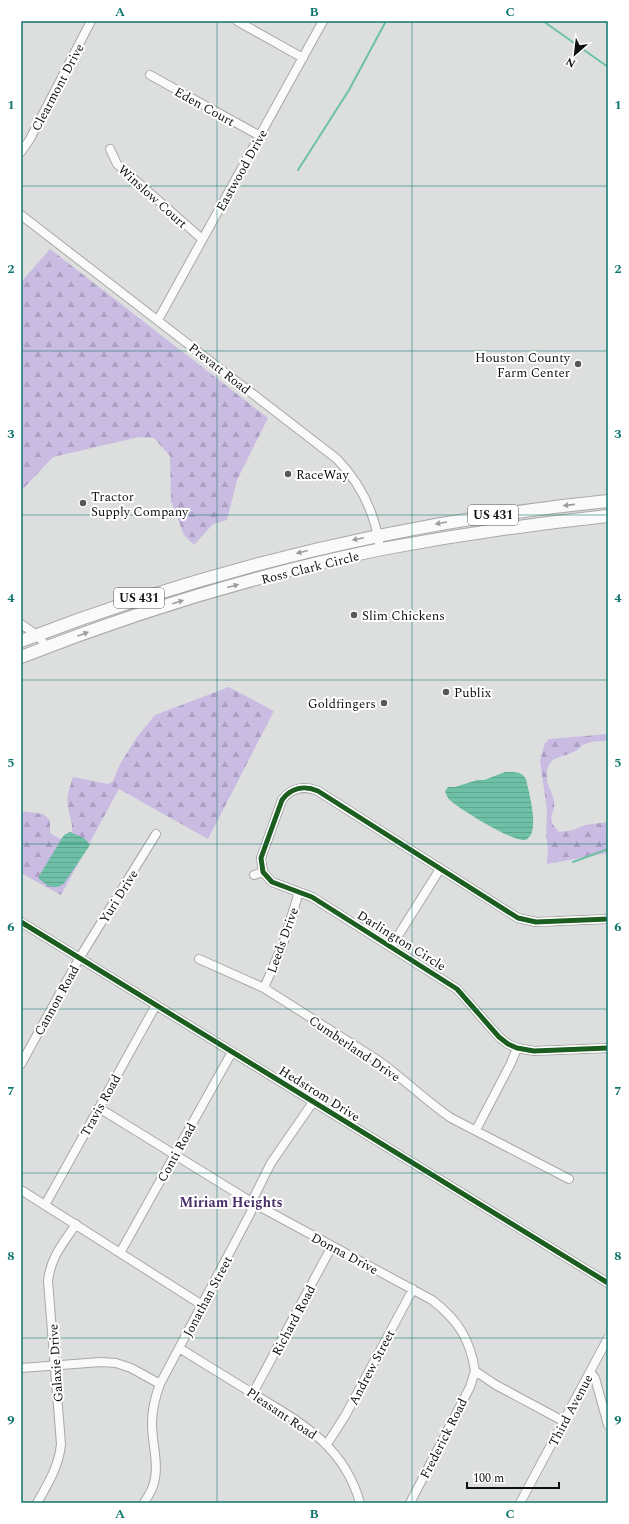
<svg xmlns="http://www.w3.org/2000/svg" width="629" height="1524" viewBox="0 0 629 1524" font-family="Spectral,serif">
	<defs>
		<pattern id="forest-firs" width="22" height="20" patternUnits="userSpaceOnUse"><rect width="22" height="20" fill="#cabbe3"/><path d="M5 1l3.5 6h-7zM16 11l3.5 6h-7z" fill="#aca0c2"/></pattern>
		<pattern id="water-rules" width="6" height="5" patternUnits="userSpaceOnUse"><rect width="6" height="5" fill="#6ec0a7"/><path d="M0 2.5h6" fill="none" stroke="#5ea48f"/></pattern>
	</defs>
	<rect width="100%" height="100%" fill="#dcdfde"/>
	<path fill="url(#forest-firs)" d="M 50,249 L 268,418 L 237,480 L 227,520 L 213,524 L 194,545 L 184,535 L 171,501 L 170,456 L 154,438 L 139,437 L 53,457 L 21,491 L 21,282 Z
		M 229,687 L 274,711 L 208,839 L 119,789 L 61,895 L 21,873 L 21,811 L 43,814 L 50,820 L 50,833 L 60,839 L 72,832 C 73,822 69,816 68,806 C 66,796 70,787 73,777 L 108,784 L 113,781 L 120,764 L 137,737 L 155,715 Z
		M 608,734 L 608,741 C 600,741 590,741 583,745 C 580,747 577,751 573,752 C 559,759 547,755 547,777 C 546,784 553,793 554,801 C 556,816 544,816 559,832 L 573,830 L 585,825 L 608,822 L 608,853 L 547,864 L 548,848 L 546,835 L 547,810 L 540,761 L 545,743 L 549,739 Z"/>
	<path fill="url(#water-rules)" d="M 505,772 C 513,772 522,771 526,779 C 529,793 538,825 530,836 C 528,838 527,840 525,840 C 513,842 461,810 451,801 C 448,799 446,795 445,791 L 448,787 L 455,787 L 477,780 L 484,780 Z
		M 70,832 L 84,838 L 90,845 L 65,882 C 56,892 48,886 39,879 L 39,876 L 64,835 Z"/>
	<g fill="none" stroke-linecap="round" stroke-linejoin="round">
		<path stroke="#6ec0a7" stroke-width="2" d="M 543,21 L 608,67
			M 298,170 L 349,90 L 386,21
			M 573,862 L 608,849"/>
		<g stroke="#a7a9a8" stroke-width="10">
			<path id="minor" d="M 237,21 L 303,58
				M 150,75 L 260,136
				M 110,149 L 117,164 L 202,239
				M 21,152 L 30,139 L 91,21
				M 21,215 L 337,459 C 361,484 376,515 380,550
				M 158,320 L 323,21
				M 21,624 L 37,635 L 47,647
				M 254,875 L 263,872
				M 608,919 L 536,922 L 518,918 L 318,791 C 304,785 291,788 282,800 L 261,858 L 263,872 L 272,882 L 312,897 L 457,989 L 499,1037 L 508,1044 L 517,1048 L 534,1051 L 608,1048
				M 21,922 L 608,1283
				M 391,947 L 440,869
				M 199,959 L 264,988 L 379,1061 C 404,1079 426,1101 451,1118 L 569,1179
				M 264,988 L 283,944 L 299,892
				M 21,1064 L 80,957 L 156,834
				M 99,1108 L 253,1203 L 432,1300 C 458,1320 470,1339 475,1371 L 496,1385 L 563,1421
				M 476,1130 L 511,1063 L 517,1048
				M 21,1190 L 202,1305
				M 45,1205 L 156,1005
				M 120,1253 L 232,1052
				M 179,1348 C 203,1363 228,1378 252,1393 C 300,1422 344,1445 360,1503
				M 21,1368 L 101,1362 L 116,1363 L 131,1368 L 160,1384
				M 590,1372 L 595,1378 L 608,1425
				M 253,1393 L 332,1246
				M 327,1444 L 345,1416 L 413,1289
				M 37,1503 C 48,1484 59,1466 61,1444 L 48,1281 C 51,1256 63,1244 76,1224
				M 144,1503 C 147,1498 151,1492 153,1486 C 160,1466 152,1444 152,1424 C 152,1409 155,1397 160,1384 L 251,1212 L 254,1197 L 271,1163 L 313,1102
				M 410,1503 L 470,1387 L 475,1371
				M 520,1503 L 608,1338"/>
		</g>
		<g stroke="#a7a9a8" stroke-width="14">
			<path id="highway" d="M 21,641 C 211,568 406,521 608,501
				M 21,657 C 138,611 259,574 382,549 C 457,535 532,524 608,516"/>
		</g>
		<use href="#minor" stroke="#fafafa" stroke-width="8"/>
		<use href="#highway" stroke="#fafafa" stroke-width="12"/>
		<g stroke="#fff" stroke-width="8">
			<path id="cycleway" d="M 608,919 L 536,922 L 518,918 L 318,791 C 304,785 291,788 282,800 L 261,858 L 263,872 L 272,882 L 312,897 L 457,989 L 499,1037 L 508,1044 L 517,1048 L 534,1051 L 608,1048
				M 21,922 L 608,1283"/>
		</g>
		<use href="#cycleway" stroke="#1b5e20" stroke-width="5"/>
	</g>
	<defs><path id="oneway-solid" d="M-6-.8H1V-3.2L6.5 0L1 3.2V.8H-6Z"/></defs>
	<g fill="#9c9d9c">
		<use href="#oneway-solid" transform="translate(569 505) rotate(174)"/>
		<use href="#oneway-solid" transform="translate(441 523) rotate(170)"/>
		<use href="#oneway-solid" transform="translate(358 539) rotate(168)"/>
		<use href="#oneway-solid" transform="translate(302 552) rotate(166)"/>
		<use href="#oneway-solid" transform="translate(233 586) rotate(-15)"/>
		<use href="#oneway-solid" transform="translate(178 602) rotate(-18)"/>
		<use href="#oneway-solid" transform="translate(83 634) rotate(-20)"/>
	</g>
	<path fill="none" stroke="#0f766e" stroke-width="1" stroke-opacity="0.55" d="M 217,21 L 217,1503M 412,21 L 412,1503M 21,186 L 608,186M 21,351 L 608,351M 21,515 L 608,515M 21,680 L 608,680M 21,844 L 608,844M 21,1009 L 608,1009M 21,1173 L 608,1173M 21,1338 L 608,1338"/>
	<g fill="#575958" stroke="#fff" stroke-width="1.5">
		<circle cx="578" cy="364" r="4"/>
		<circle cx="288" cy="474" r="4"/>
		<circle cx="83" cy="503" r="4"/>
		<circle cx="354" cy="615" r="4"/>
		<circle cx="446" cy="692" r="4"/>
		<circle cx="384" cy="703" r="4"/>
	</g>
	<g text-anchor="middle" stroke-width="4" stroke-linejoin="round" paint-order="stroke">
		<g fill="#fff" stroke="#575858" stroke-width="1">
			<rect x="468" y="505" width="50" height="20" rx="3"/>
			<rect x="114" y="588" width="50" height="20" rx="3"/>
		</g>
		<g font-size="12" font-weight="bold" fill="#0f1110">
			<text x="493" y="519">US 431</text>
			<text x="139" y="602">US 431</text>
		</g>
		<g font-size="13" fill="#0f1110" stroke="#fff">
			<text transform="translate(57 87) rotate(-62)" y="5">Clearmont Drive</text>
			<text transform="translate(205 106) rotate(29)" y="5">Eden Court</text>
			<text transform="translate(241 170) rotate(-61)" y="5">Eastwood Drive</text>
			<text transform="translate(153 196) rotate(42)" y="5">Winslow Court</text>
			<text transform="translate(220 368) rotate(38)" y="5">Prevatt Road</text>
			<text transform="translate(310 567) rotate(-14)" y="5">Ross Clark Circle</text>
			<text transform="translate(118 896) rotate(-58)" y="5">Yuri Drive</text>
			<text transform="translate(282 940) rotate(-70)" y="5">Leeds Drive</text>
			<text transform="translate(402 940) rotate(32)" y="5">Darlington Circle</text>
			<text transform="translate(56 1000) rotate(-61)" y="5">Cannon Road</text>
			<text transform="translate(355 1048) rotate(34)" y="5">Cumberland Drive</text>
			<text transform="translate(320 1093) rotate(32)" y="5">Hedstrom Drive</text>
			<text transform="translate(100 1105) rotate(-61)" y="5">Travis Road</text>
			<text transform="translate(176 1152) rotate(-61)" y="5">Conti Road</text>
			<text transform="translate(345 1253) rotate(28)" y="5">Donna Drive</text>
			<text transform="translate(207 1296) rotate(-62)" y="5">Jonathan Street</text>
			<text transform="translate(293 1320) rotate(-62)" y="5">Richard Road</text>
			<text transform="translate(55 1363) rotate(-94)" y="5">Galaxie Drive</text>
			<text transform="translate(371 1367) rotate(-62)" y="5">Andrew Street</text>
			<text transform="translate(570 1410) rotate(-62)" y="5">Third Avenue</text>
			<text transform="translate(282 1413) rotate(34)" y="5">Pleasant Road</text>
			<text transform="translate(443 1438) rotate(-63)" y="5">Frederick Road</text>
		</g>
		<g font-size="13" fill="#0f1110" stroke="#fff" text-anchor="start">
			<text x="570" y="362" text-anchor="end">Houston County<tspan x="570" dy="15">Farm Center</tspan></text>
			<text x="296" y="479">RaceWay</text>
			<text x="91" y="501">Tractor<tspan x="91" dy="15">Supply Company</tspan></text>
			<text x="362" y="620">Slim Chickens</text>
			<text x="454" y="697">Publix</text>
			<text x="376" y="708" text-anchor="end">Goldfingers</text>
		</g>
		<g font-size="14" font-weight="bold" fill="#4a306b" stroke="#fff">
			<text x="231" y="1207">Miriam Heights</text>
		</g>
	</g>
	<rect width="629" height="1524" fill="none" stroke="#ffffff" stroke-width="44"/>
	<g transform="translate(575 54) rotate(208)" stroke="#ffffff" stroke-width="3" paint-order="stroke">
	<path d="M0-3L7 15L0 10L-7 15Z" fill="#0f1110"/>
	<text y="-6" font-size="11" font-weight="bold" text-anchor="middle" fill="#0f1110">N</text>
	</g>
	<path d="M467 1482v6h92v-6" fill="none" stroke="#0f1110" stroke-width="2"/>
	<text x="473" y="1482" font-size="12" fill="#0f1110" stroke="#ffffff" stroke-width="3" paint-order="stroke">100 m</text>
	<rect x="22" y="22" width="585" height="1480" fill="none" stroke="#0f766e" stroke-width="1.5"/>
	<g font-size="13" text-anchor="middle" font-weight="bold" fill="#0f766e">
		<text x="120" y="16">A</text>
		<text x="314" y="16">B</text>
		<text x="510" y="16">C</text>
		<text x="11" y="109">1</text>
		<text x="618" y="109">1</text>
		<text x="11" y="273">2</text>
		<text x="618" y="273">2</text>
		<text x="11" y="438">3</text>
		<text x="618" y="438">3</text>
		<text x="11" y="602">4</text>
		<text x="618" y="602">4</text>
		<text x="11" y="767">5</text>
		<text x="618" y="767">5</text>
		<text x="11" y="931">6</text>
		<text x="618" y="931">6</text>
		<text x="11" y="1095">7</text>
		<text x="618" y="1095">7</text>
		<text x="11" y="1260">8</text>
		<text x="618" y="1260">8</text>
		<text x="11" y="1424">9</text>
		<text x="618" y="1424">9</text>
		<text x="120" y="1518">A</text>
		<text x="314" y="1518">B</text>
		<text x="510" y="1518">C</text>
	</g>
</svg>
